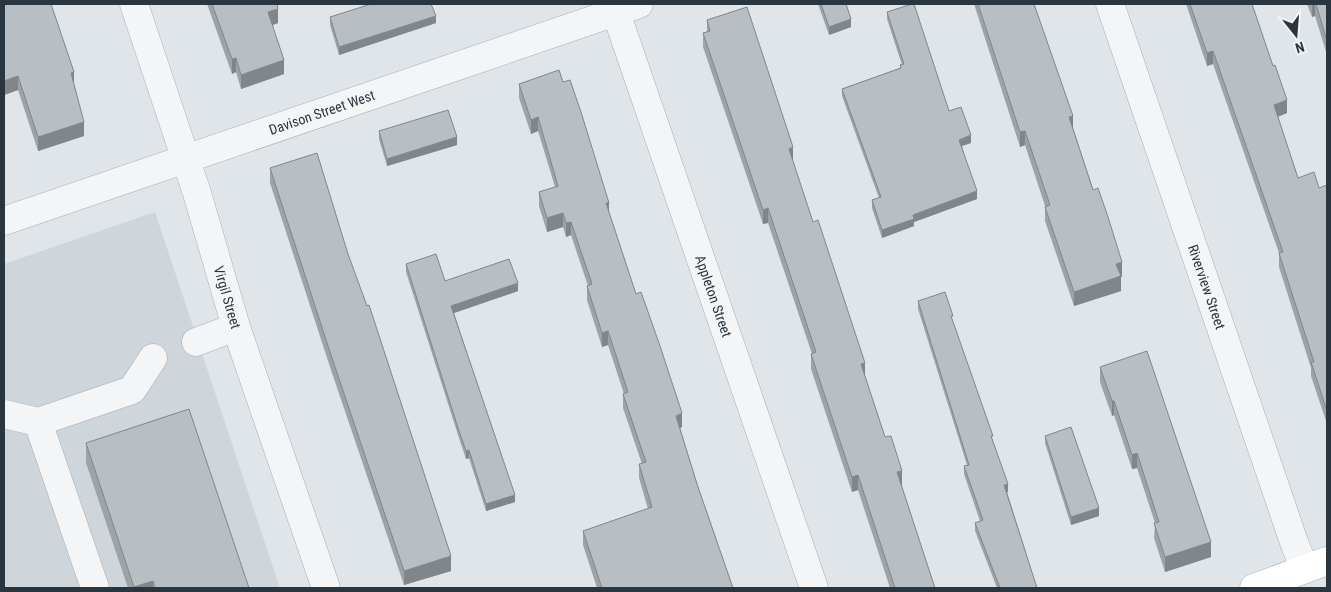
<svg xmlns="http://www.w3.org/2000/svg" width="1331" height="592" viewBox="0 0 1331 592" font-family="'Roboto Condensed',sans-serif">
	<rect width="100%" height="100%" fill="#e0e5e9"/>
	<path fill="#ced5db" d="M 155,212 L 280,588 L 4,588 L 4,264 Z"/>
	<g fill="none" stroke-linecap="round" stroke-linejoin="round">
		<g stroke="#a5adb3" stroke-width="29">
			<g id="minor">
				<path id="s1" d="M 134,4 L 197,193 L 236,327 L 326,588"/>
				<path id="s2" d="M 613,4 L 814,588"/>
				<path id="s3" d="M 1110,4 L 1295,545 L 1305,569"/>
				<path id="s4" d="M 4,221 L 639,4"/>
				<path d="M 196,342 L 236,327"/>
				<path d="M 4,414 L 38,422 L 132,390 L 153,358"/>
				<path d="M 38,422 L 95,588"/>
			</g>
		</g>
		<g stroke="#a0acb4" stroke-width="29">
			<path id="major" d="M 1254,588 L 1327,561"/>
		</g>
		<use href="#minor" stroke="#f3f5f7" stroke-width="28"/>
		<use href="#major" stroke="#fff" stroke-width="28"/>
	</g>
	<path fill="#9da4a9" d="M 4,4 L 74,84 L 84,136 L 38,151 L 18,90 L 4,95 Z
		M 207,4 L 277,4 L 278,23 L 272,25 L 284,74 L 241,89 L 236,72 L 232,74 Z
		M 818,4 L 846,4 L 851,27 L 829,35 Z
		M 974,4 L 1034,4 L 1073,128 L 1122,277 L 1121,277 L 1121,291 L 1074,306 L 1045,221 L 1045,206 L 1025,145 L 1020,147 Z
		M 1186,4 L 1252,4 L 1287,113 L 1278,117 L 1298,178 L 1319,188 L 1327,185 L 1327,424 L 1311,376 L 1311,368 L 1279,267 L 1279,253 L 1213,64 L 1207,66 Z
		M 1307,4 L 1327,4 L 1327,55 L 1315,16 L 1312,17 Z
		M 887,12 L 949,111 L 971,143 L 962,146 L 977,199 L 914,222 L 914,226 L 882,238 L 872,208 L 872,200 L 879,198 L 842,96 L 842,89 L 900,68 L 900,65 L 902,65 L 887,19 Z
		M 330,17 L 436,23 L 339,55 L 330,25 Z
		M 707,20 L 793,162 L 885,437 L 902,485 L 901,485 L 935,588 L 890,588 L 858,490 L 852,492 L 811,369 L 811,354 L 812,354 L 768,223 L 763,224 L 703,47 L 703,33 L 707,32 Z
		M 519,84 L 609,213 L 636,294 L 682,427 L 680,428 L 697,484 L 733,588 L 597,588 L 583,545 L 583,531 L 648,509 L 639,478 L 639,464 L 642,464 L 623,408 L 623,394 L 624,394 L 608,345 L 602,347 L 587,300 L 587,286 L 588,286 L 571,235 L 566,237 L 563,227 L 547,232 L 539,206 L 539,192 L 555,187 L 538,131 L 531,134 L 519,98 Z
		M 379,131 L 457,145 L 387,166 L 379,139 Z
		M 270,168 L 348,254 L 451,571 L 404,585 L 331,370 L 270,183 Z
		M 406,264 L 445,281 L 518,291 L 454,313 L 515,502 L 486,511 L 469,458 L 466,459 L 458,435 L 406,272 Z
		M 918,301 L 953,322 L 993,441 L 1008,492 L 1007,492 L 1037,588 L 997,588 L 975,531 L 975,523 L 980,521 L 964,474 L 964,466 L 967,465 L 918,309 Z
		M 1100,367 L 1211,557 L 1165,572 L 1154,538 L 1155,523 L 1137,468 L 1132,469 L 1114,415 L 1112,416 L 1100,382 Z
		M 1045,436 L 1099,516 L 1071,525 L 1045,443 Z
		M 86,443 L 249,588 L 128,588 L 86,463 Z"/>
	<path fill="#80868a" d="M 1312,4 L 1315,4 L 1315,16 L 1312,17 Z
		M 278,9 L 278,23 L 268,27 L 268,12 Z
		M 436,16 L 436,23 L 339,55 L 339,47 Z
		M 851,19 L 851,27 L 829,35 L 829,27 Z
		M 1213,51 L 1213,64 L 1207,66 L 1207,53 Z
		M 236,58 L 236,72 L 232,74 L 232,59 Z
		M 284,60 L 284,74 L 241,89 L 241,75 Z
		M 74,72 L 74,85 L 71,73 Z
		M 18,76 L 18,90 L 4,95 L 4,81 Z
		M 1287,100 L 1287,113 L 1274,118 L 1274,105 Z
		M 1073,116 L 1073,130 L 1069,117 Z
		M 538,117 L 538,131 L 531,134 L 531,120 Z
		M 84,122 L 84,136 L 38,151 L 38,137 Z
		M 1025,131 L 1025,145 L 1020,147 L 1020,132 Z
		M 971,135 L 971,143 L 959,147 L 959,140 Z
		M 457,137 L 457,145 L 387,166 L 387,159 Z
		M 793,147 L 793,162 L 789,149 Z
		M 977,191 L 977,199 L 914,222 L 914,226 L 882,238 L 882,230 L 913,215 Z
		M 606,203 L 609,203 L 609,216 Z
		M 768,208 L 768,223 L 763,224 L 763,210 Z
		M 563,213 L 563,227 L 547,232 L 547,218 Z
		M 571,222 L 571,235 L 566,237 L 566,223 Z
		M 1122,262 L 1122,277 L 1121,277 L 1121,291 L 1074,306 L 1074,292 L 1116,264 Z
		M 518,283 L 518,291 L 451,314 L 451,306 Z
		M 608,331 L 608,345 L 602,347 L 602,333 Z
		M 865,363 L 865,377 L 861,364 Z
		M 1112,401 L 1114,401 L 1114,415 L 1112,416 Z
		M 682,413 L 682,427 L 676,430 L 676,416 Z
		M 469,450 L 469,458 L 466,459 L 466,451 Z
		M 1137,453 L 1137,468 L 1132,469 L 1132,455 Z
		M 902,471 L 902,485 L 897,487 L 897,472 Z
		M 858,475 L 858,490 L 852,492 L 852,477 Z
		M 1008,484 L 1008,492 L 1004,493 L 1004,485 Z
		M 515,495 L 515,502 L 486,511 L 486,504 Z
		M 1099,508 L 1099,516 L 1071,525 L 1071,517 Z
		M 1211,542 L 1211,557 L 1165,572 L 1165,557 Z
		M 451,556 L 451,571 L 404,585 L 404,571 Z
		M 153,581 L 153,588 L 134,588 L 134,587 Z"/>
	<path fill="#b7bfc5" stroke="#80868a" d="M 4,4 L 51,4 L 74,72 L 71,73 L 84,122 L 38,137 L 18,76 L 4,81 Z
		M 212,4 L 277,4 L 278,9 L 268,12 L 284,60 L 241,75 L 236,58 L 232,59 Z
		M 371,4 L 431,4 L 436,16 L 339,47 L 330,17 Z
		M 821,4 L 846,4 L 851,19 L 829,27 Z
		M 912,4 L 914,4 L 949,111 L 961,107 L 971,135 L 959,140 L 977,191 L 913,215 L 914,219 L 882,230 L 872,200 L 881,197 L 842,89 L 901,68 L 900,65 L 904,64 L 887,12 Z
		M 978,4 L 1034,4 L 1073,116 L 1069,117 L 1093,190 L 1098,188 L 1108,217 L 1122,262 L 1116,264 L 1121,276 L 1074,292 L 1045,207 L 1050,205 L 1025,131 L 1020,132 Z
		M 1190,4 L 1252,4 L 1273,66 L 1275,65 L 1287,100 L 1274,105 L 1298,178 L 1314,172 L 1319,188 L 1327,185 L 1327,411 L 1311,362 L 1314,362 L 1279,253 L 1283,252 L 1213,51 L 1207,53 Z
		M 1316,4 L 1327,4 L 1327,41 Z
		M 747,7 L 793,147 L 789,149 L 813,222 L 818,220 L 865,363 L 861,364 L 885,437 L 891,436 L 902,471 L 897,472 L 935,588 L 895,588 L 858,475 L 852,477 L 811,354 L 816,352 L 768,208 L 763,210 L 703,33 L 710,31 L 707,20 Z
		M 559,70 L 563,82 L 570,80 L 581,112 L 609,203 L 606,203 L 636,294 L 641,292 L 660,346 L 682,413 L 676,416 L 697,484 L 733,588 L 602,588 L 583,531 L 652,507 L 639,464 L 646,462 L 623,394 L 628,392 L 608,331 L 602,333 L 587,286 L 592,284 L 571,222 L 566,223 L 563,213 L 547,218 L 539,192 L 558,186 L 538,117 L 531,120 L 519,84 Z
		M 448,110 L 457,137 L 387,159 L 379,131 Z
		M 317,153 L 348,254 L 367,306 L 369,305 L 451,556 L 404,571 L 331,355 L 270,168 Z
		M 436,254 L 445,281 L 509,259 L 518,283 L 451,306 L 515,495 L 486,504 L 469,450 L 466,451 L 458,428 L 406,264 Z
		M 945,292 L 953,316 L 951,316 L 993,436 L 991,436 L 1008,484 L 1004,485 L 1037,588 L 1000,588 L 975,523 L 983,520 L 964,466 L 969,465 L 918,301 Z
		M 1147,351 L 1211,542 L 1165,557 L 1154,523 L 1159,522 L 1137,453 L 1132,455 L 1114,401 L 1112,401 L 1100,367 Z
		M 189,409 L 249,588 L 155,588 L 153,581 L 134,587 L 86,443 Z
		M 1071,427 L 1099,508 L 1071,517 L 1045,436 Z"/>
	<g text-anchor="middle" stroke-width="5" stroke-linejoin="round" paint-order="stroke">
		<g font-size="14" fill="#293640" stroke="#f0f4f6">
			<text dy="5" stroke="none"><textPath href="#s4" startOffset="336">Davison Street West</textPath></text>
			<text dy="5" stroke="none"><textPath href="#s3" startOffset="299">Riverview Street</textPath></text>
			<text dy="5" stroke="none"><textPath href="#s2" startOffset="309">Appleton Street</textPath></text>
			<text dy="5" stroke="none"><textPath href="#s1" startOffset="308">Virgil Street</textPath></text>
		</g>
	</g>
	<rect width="1331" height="592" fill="none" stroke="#293640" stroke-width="10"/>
	<g transform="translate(1296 35) rotate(163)" stroke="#f0f4f6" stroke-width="4" paint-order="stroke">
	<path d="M0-4L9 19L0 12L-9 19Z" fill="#293640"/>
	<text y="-8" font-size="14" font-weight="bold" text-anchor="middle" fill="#293640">N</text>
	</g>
</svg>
